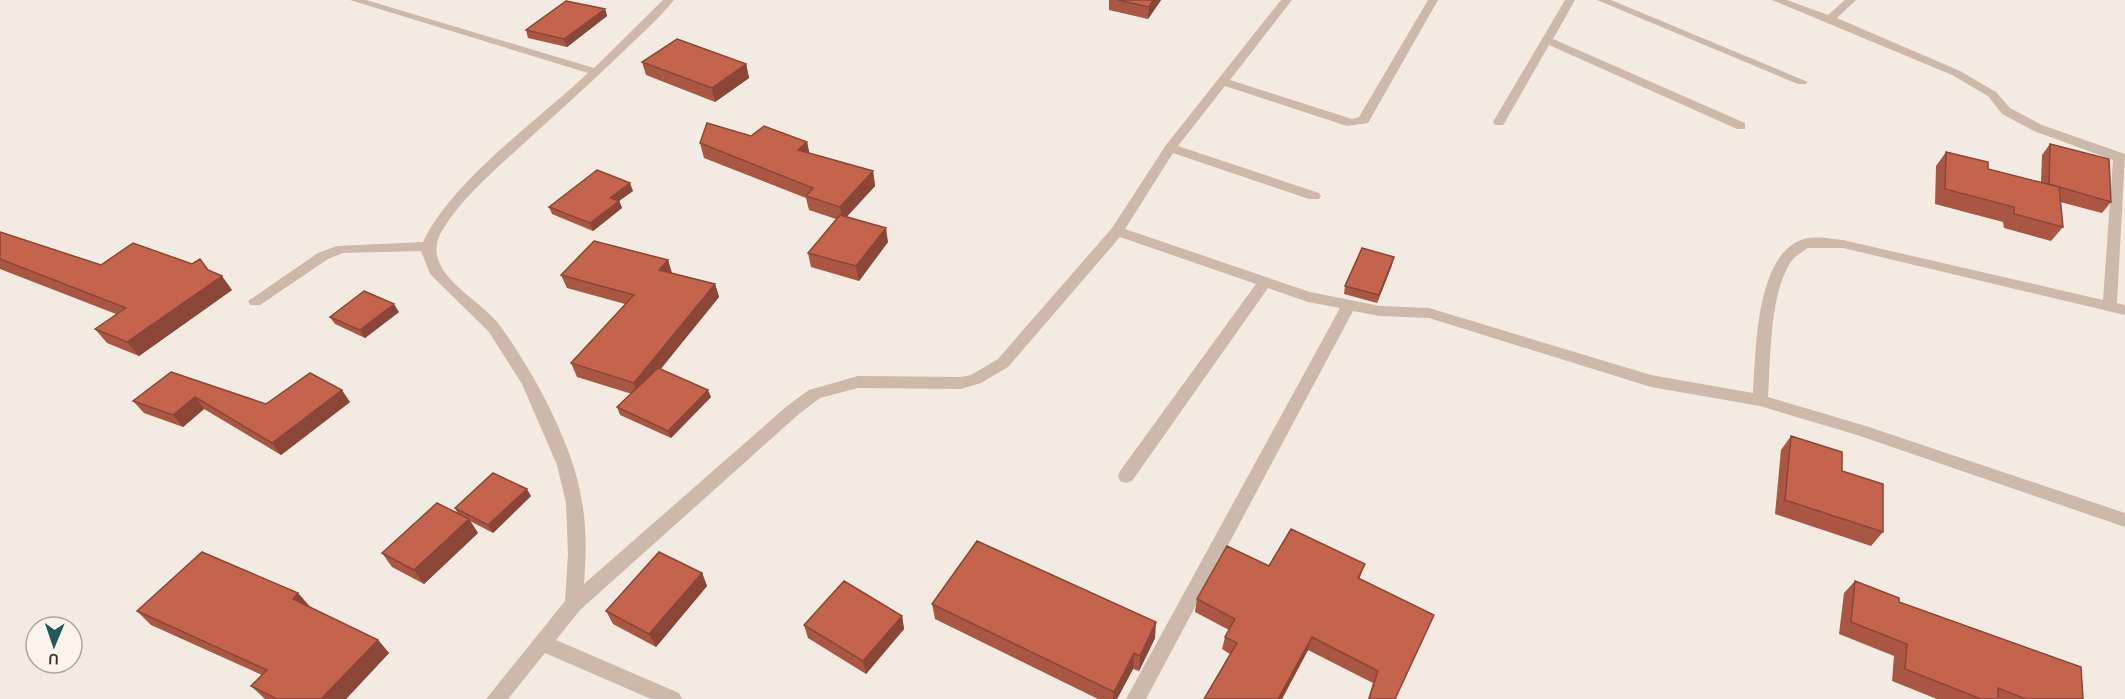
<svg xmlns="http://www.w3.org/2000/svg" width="2125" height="699" viewBox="0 0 2125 699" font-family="Karla,sans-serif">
	<rect width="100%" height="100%" fill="#f3eae1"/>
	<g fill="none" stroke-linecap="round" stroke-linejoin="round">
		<path fill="#ccb9ac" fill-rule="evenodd" d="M 350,0 L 366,0 L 594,68 L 663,0 L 674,0 C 661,16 645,31 630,45 C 591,83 550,119 510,156 C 486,178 460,201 443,229 C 416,272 480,297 501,327 C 535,375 573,444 582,502 C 587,529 586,557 584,584 L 787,406 L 809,390 L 858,376 L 961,377 L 971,375 L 998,359 L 1112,228 L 1166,145 L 1281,0 L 1292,0 L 1230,80 L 1352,119 L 1359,117 L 1428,0 L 1438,0 L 1368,123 L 1347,126 L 1225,86 L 1178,146 L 1319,193 L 1321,196 L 1319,199 L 1309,199 L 1173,153 L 1125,229 L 1310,292 L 1380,306 L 1429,308 L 1651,375 L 1753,393 C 1756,352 1755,258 1801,240 C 1812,235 1831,239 1843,240 L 2103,300 L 2113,160 L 2034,131 L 2002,114 L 1988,96 L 1952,75 L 1772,0 L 1787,0 L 1828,15 L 1845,0 L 1856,0 L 1837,18 L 1960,71 L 1996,92 L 2010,108 L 2042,125 L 2125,154 L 2117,303 L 2125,305 L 2125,315 L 1843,248 L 1808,248 C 1802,252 1794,257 1790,263 C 1769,298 1771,357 1768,397 L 1866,426 L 2125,513 L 2125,527 L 1857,435 L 1760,406 L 1651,387 L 1429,318 L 1380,316 L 1353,311 L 1146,699 L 1126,699 L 1340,308 L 1308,302 L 1268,288 L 1132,481 L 1126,483 L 1120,481 L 1118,476 L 1120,471 L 1256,284 L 1120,237 L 1008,367 L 981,383 L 961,389 L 858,388 L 820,398 L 799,414 L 580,610 L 556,640 L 679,693 L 682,699 L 651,699 L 545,653 L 508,699 L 486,699 L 565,601 L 568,554 L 566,503 L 557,465 L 522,384 L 489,332 L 430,274 L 421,251 L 343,253 L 328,259 L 260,305 L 250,305 L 248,301 L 318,253 L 337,246 L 423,242 C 452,181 538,120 588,73 Z
			M 1565,0 L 1575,0 L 1553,39 L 1745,123 L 1745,129 L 1737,129 L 1549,45 L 1505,122 L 1503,125 L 1495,125 L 1493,122 Z
			M 1597,0 L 1611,0 L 1808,82 L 1806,84 L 1798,84 Z"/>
	</g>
	<path fill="#a95642" d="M 1109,0 L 1161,0 L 1148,19 L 1109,10 Z
		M 605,9 L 607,16 L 567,47 L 528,38 L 526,30 Z
		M 642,62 L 746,64 L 749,78 L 715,102 L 646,75 Z
		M 751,136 L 807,142 L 809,153 L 873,171 L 875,186 L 846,217 L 888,242 L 859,281 L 811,267 L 808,253 L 836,219 L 809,210 L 806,198 L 704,158 L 700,143 Z
		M 2050,144 L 2111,202 L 2102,213 L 2060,202 L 2063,227 L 2051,241 L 2004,228 L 2003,222 L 1935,204 L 1936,166 L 1946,152 L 1988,169 L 2041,182 L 2042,155 Z
		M 633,191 L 619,201 L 622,208 L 593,231 L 552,214 L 549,207 Z
		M 0,232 L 101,265 L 208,271 L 232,290 L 139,356 L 107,343 L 95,329 L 116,314 L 0,269 Z
		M 668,260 L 672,273 L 715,284 L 719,297 L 660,369 L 711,397 L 671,438 L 620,415 L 617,407 L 632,394 L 577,377 L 571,363 L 625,304 L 567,288 L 561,275 Z
		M 1392,265 L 1377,303 L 1344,294 L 1345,286 Z
		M 399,312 L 365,338 L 335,324 L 330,317 Z
		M 171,372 L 266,404 L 350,402 L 281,455 L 204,409 L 183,427 L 144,413 L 133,401 Z
		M 1791,436 L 1842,471 L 1883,532 L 1871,546 L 1775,514 L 1781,450 Z
		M 531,496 L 493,533 L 470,521 L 478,533 L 424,584 L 392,567 L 382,553 L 458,514 L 455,508 Z
		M 1269,566 L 1360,579 L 1396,699 L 1368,699 L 1373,683 L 1308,650 L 1282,699 L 1204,699 L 1230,654 L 1222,649 L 1225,637 L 1229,630 L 1195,612 L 1197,599 Z
		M 702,573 L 707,586 L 656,647 L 613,624 L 606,611 Z
		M 1855,581 L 1899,602 L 2083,699 L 1937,699 L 1892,681 L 1894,656 L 1839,634 L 1844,593 Z
		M 298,593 L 310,607 L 378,640 L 389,653 L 346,699 L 265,699 L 251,686 L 262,675 L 151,625 L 137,611 Z
		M 932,604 L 1155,638 L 1139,671 L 1133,669 L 1117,699 L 1098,699 L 935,619 Z
		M 902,616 L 904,629 L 866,674 L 808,638 L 804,625 Z"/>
	<path fill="#8a4636" d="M 1153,0 L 1161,0 L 1148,19 L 1149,7 Z
		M 605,9 L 607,16 L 567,47 L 564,39 Z
		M 746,64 L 749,78 L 715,102 L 712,88 Z
		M 807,142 L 810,156 L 798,150 Z
		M 873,171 L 875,186 L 843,221 L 840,207 Z
		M 630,183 L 633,191 L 613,205 L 610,198 Z
		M 619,201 L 622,208 L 593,231 L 590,223 Z
		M 886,228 L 888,242 L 859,281 L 856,266 Z
		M 1394,257 L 1392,265 L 1377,303 L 1379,295 Z
		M 668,260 L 672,274 L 659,270 Z
		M 222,276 L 232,290 L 139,356 L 127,342 Z
		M 715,284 L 719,297 L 639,396 L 634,383 Z
		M 394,304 L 399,312 L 365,338 L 360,330 Z
		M 342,390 L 350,402 L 281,455 L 272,443 Z
		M 708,390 L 711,397 L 671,438 L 668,431 Z
		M 195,397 L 204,409 L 183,427 L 173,415 Z
		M 527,489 L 531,496 L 493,533 L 488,525 Z
		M 469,519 L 478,533 L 424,584 L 414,570 Z
		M 1365,564 L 1360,577 L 1353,591 L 1358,578 Z
		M 702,573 L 707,586 L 656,647 L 649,634 Z
		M 298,593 L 310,607 L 293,599 Z
		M 902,616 L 904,629 L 866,674 L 863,661 Z
		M 1156,622 L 1155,638 L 1139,671 L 1140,656 Z
		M 1312,637 L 1308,650 L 1282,699 L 1278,699 Z
		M 378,640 L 389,653 L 346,699 L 321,699 Z
		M 1134,653 L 1133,669 L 1117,699 L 1113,699 L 1114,692 Z"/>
	<path fill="#c5644d" stroke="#8a4636" stroke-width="1.5" d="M 1118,0 L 1153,0 L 1149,7 Z
		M 566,1 L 605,9 L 564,39 L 526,30 Z
		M 677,39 L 746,64 L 712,88 L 642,62 Z
		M 707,123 L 751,136 L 764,126 L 807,142 L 798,150 L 873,171 L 840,207 L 806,196 L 813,188 L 700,143 Z
		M 2050,144 L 2109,159 L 2111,202 L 2049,184 Z
		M 1946,152 L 1988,162 L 1988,169 L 2059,187 L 2063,227 L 2014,214 L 2014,207 L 1945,189 Z
		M 597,170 L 630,183 L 610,198 L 619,201 L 590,223 L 549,207 Z
		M 840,215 L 886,228 L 856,266 L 808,253 Z
		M 0,232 L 101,265 L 133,243 L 192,264 L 200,259 L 208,270 L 222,276 L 127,342 L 95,329 L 126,308 L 0,259 Z
		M 594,241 L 668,260 L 659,270 L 715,284 L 634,383 L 571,363 L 634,295 L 561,275 Z
		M 1362,248 L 1394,257 L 1379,295 L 1345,286 Z
		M 364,291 L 394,304 L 360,330 L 330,317 Z
		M 658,368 L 708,390 L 668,431 L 617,407 Z
		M 171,372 L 266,404 L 310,373 L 342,390 L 272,443 L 195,397 L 173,415 L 133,401 Z
		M 1791,436 L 1842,452 L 1842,471 L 1883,484 L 1883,532 L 1785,500 Z
		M 493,473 L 527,489 L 488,525 L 455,508 Z
		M 437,503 L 469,519 L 414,570 L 382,553 Z
		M 1291,529 L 1365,564 L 1358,578 L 1434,615 L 1395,699 L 1369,699 L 1378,671 L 1312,637 L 1278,699 L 1204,699 L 1237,643 L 1225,637 L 1235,619 L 1197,599 L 1227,546 L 1269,566 Z
		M 977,541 L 1156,622 L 1140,656 L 1134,653 L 1114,692 L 932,604 Z
		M 202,552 L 298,593 L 293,599 L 378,640 L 321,699 L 277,699 L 251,686 L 267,670 L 137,611 Z
		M 659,552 L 702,573 L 649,634 L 606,611 Z
		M 844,581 L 902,616 L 863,661 L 804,625 Z
		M 1855,581 L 1899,598 L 1899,602 L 2081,667 L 2083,699 L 2026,699 L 1998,688 L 1998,699 L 1981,699 L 1905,669 L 1907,644 L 1851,622 Z"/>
	<g transform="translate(54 645) rotate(182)"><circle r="28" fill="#faf4ed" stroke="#ada59f" stroke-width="1.5"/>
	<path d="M0-4.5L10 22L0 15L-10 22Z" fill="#205a5c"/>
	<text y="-9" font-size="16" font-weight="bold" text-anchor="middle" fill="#3a2f2b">U</text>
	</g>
</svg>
